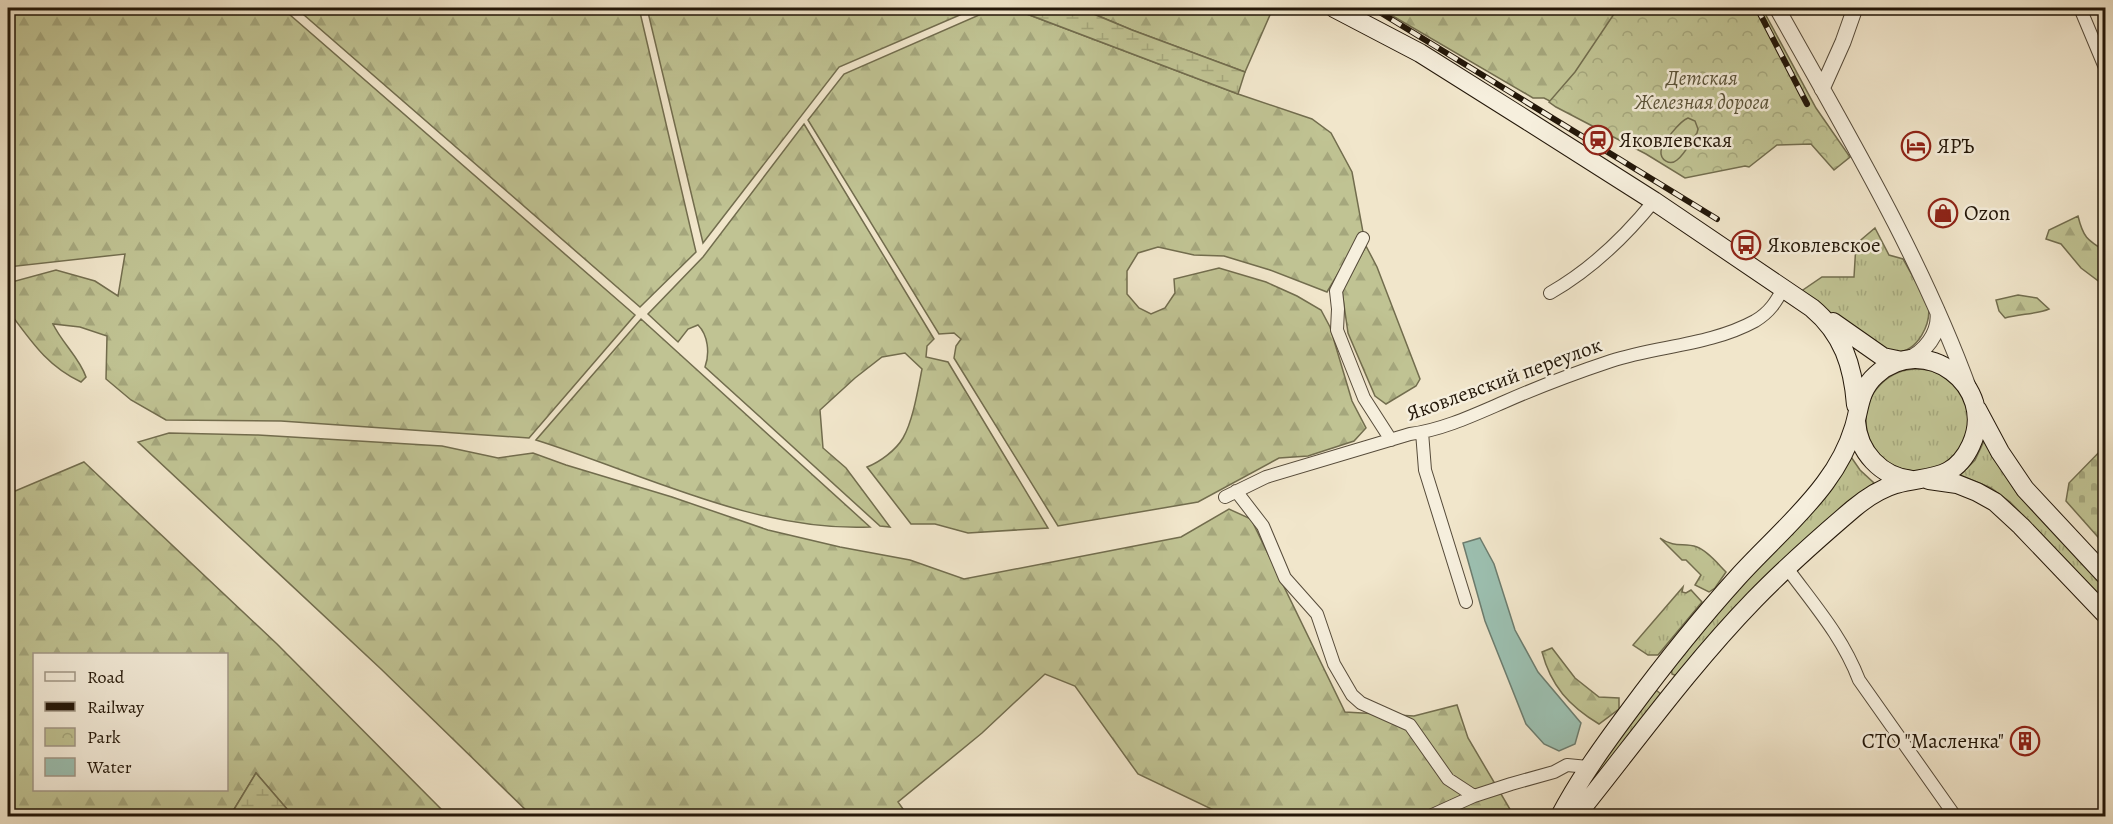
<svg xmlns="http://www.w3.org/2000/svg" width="2113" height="824" viewBox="0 0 2113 824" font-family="Alegreya,serif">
	<defs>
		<pattern id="grass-tufts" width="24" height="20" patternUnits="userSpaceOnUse" patternTransform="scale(1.5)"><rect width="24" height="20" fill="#c0c393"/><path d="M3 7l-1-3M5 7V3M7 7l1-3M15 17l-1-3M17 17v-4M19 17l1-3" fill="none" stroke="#a5a77d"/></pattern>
		<pattern id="forest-firs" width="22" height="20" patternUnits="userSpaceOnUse" patternTransform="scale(1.5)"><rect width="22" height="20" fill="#c0c393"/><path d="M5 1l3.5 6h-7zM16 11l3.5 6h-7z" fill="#a5a77d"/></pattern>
		<pattern id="wetland-marsh" width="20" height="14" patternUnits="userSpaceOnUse" patternTransform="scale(1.5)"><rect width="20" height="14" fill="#c0c393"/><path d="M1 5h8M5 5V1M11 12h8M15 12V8" fill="none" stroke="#a5a77d"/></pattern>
		<pattern id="cemetery-stones" width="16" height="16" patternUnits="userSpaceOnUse" patternTransform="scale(1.5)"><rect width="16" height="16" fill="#c0c393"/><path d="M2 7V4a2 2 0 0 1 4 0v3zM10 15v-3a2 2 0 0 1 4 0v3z" fill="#a5a77d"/></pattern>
		<pattern id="park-crowns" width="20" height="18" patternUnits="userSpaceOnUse" patternTransform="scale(1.5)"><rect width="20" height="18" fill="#c0c393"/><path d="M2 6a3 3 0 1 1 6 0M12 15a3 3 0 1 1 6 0" fill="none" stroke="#a5a77d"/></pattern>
	</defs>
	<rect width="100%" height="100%" fill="#f1e6cb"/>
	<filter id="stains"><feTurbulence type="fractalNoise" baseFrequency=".00333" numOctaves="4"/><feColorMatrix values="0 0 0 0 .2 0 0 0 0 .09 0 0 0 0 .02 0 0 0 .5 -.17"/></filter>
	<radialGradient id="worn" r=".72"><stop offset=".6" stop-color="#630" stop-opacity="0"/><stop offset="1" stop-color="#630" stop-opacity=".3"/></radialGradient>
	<path fill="url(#grass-tufts)" stroke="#726d4e" stroke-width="1.5" d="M 1875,228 L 1889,255 L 1903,259 L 1928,304 C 1932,323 1918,352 1896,352 C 1892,352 1886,349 1881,348 L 1800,292 L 1822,277 L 1854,277 L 1856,244 Z
		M1866 420a51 51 0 1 1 102 0a51 51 0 1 1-102 0Z
		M 1984,441 L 2018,495 L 2105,589 L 2105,601 L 2010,502 L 1991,488 L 1960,475 L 1975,460 Z
		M 1849,454 L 1860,470 L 1874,483 L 1856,496 L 1677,676 L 1672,674 L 1671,666 Z
		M 1660,538 C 1676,549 1683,542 1697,547 C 1708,551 1718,564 1726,572 L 1715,588 L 1709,592 L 1695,585 L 1701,575 L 1686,560 L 1682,560 Z
		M 1683,587 L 1682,592 L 1686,593 L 1691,590 L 1702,602 L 1658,655 L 1648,655 L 1633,645 Z
		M 1656,690 L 1662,695 L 1581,801 L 1588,778 Z"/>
	<path fill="url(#forest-firs)" stroke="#726d4e" stroke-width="1.5" fill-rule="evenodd" d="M 8,8 L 282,8 L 635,315 L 529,438 L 281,421 L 166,420 L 131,400 L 106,379 L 107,336 L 80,327 L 53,324 C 62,343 79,357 86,377 L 81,382 C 49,367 33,344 13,317 L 8,314 L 8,283 L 56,270 L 95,281 L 118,296 L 125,254 L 8,267 Z
		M 296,8 L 639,8 L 696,252 L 640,307 Z
		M 647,8 L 976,8 L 839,67 L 703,243 Z
		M 995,8 L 1011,8 L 1238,94 L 1312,119 L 1331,133 L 1352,172 L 1363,232 L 1327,292 L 1270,270 L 1224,256 L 1194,255 L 1158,247 L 1138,253 L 1127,271 L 1127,294 L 1139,308 L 1151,314 L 1165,308 L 1175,293 L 1174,279 L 1219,268 L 1266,282 L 1297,296 L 1321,310 L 1330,327 L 1352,401 L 1366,428 L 1354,441 L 1308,456 L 1279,458 L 1198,502 L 1058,526 L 954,358 L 956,346 L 961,339 L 954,333 L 939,334 L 808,120 L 844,74 Z
		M 1080,8 L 1273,8 L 1245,72 L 1132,30 Z
		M 1379,8 L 1652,8 L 1615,134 L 1544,98 L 1533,98 Z
		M 804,124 L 934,339 L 927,346 L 926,357 L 948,362 L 1048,528 L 968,533 L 935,524 L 911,524 L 867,467 C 880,462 896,450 903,438 C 913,421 918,389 922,369 L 905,353 L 882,357 L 855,378 L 820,410 L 823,448 L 846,468 L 890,527 L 880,526 L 705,367 C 710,353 708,335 698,325 L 688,329 L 678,342 L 648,314 L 703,257 Z
		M 2078,216 C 2083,237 2087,240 2105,251 L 2105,286 L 2081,268 L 2061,244 L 2046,239 L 2049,230 Z
		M 1366,246 L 1377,267 L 1420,379 L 1416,386 L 1386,404 L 1375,396 L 1348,333 L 1342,291 Z
		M 2018,295 L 2037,298 L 2049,309 C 2038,314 2019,314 2005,318 L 1999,311 L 1996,300 Z
		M 641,319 L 870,527 C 756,532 644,474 536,440 Z
		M 169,433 L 258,435 L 442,446 L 498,458 L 533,453 L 566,465 L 672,497 L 768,530 L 840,547 L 910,560 L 964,579 L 1181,537 L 1229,509 L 1251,519 L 1345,712 L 1414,716 L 1457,705 L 1468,738 L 1514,816 L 1226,816 L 1138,774 L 1075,686 L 1045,674 L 982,733 L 898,802 L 908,816 L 532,816 L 381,669 L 138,442 Z
		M 84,462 L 277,644 L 448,816 L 293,816 L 256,773 L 230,816 L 8,816 L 8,494 ZM 34,654 L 226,654 L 226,790 L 34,790 Z
		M 1552,648 L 1575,678 L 1599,697 L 1619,698 L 1619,709 L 1599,724 C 1569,706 1551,686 1542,652 Z"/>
	<path fill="url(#wetland-marsh)" stroke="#726d4e" stroke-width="1.5" d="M 1011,8 L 1079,8 L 1132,30 L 1245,72 L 1238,94 Z
		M 256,773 L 293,816 L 230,816 Z"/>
	<path fill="url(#cemetery-stones)" stroke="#726d4e" stroke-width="1.5" d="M 2105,446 L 2105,545 L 2066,501 L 2069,483 Z"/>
	<path fill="url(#park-crowns)" stroke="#726d4e" stroke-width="1.5" d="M 1618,8 L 1762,8 L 1816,108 L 1850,157 L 1834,170 L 1811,144 L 1777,145 L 1749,167 L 1745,166 L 1685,178 L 1646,154 L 1556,107 L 1549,102 L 1575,72 Z"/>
	<path fill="#c0c393" stroke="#726d4e" stroke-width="1.5" d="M 1688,118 L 1695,121 L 1698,129 L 1697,133 C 1691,141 1685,154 1677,160 C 1670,166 1660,160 1661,151 C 1662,143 1680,121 1688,118 Z"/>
	<path fill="#9cc0b1" stroke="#6c7c6e" stroke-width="1.5" d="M 1480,538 L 1494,564 L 1515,630 L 1538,672 L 1581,723 L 1575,744 L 1559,751 L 1544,744 L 1526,724 L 1485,621 L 1463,543 Z"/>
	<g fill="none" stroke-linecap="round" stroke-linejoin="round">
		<g stroke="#564b3a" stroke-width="14">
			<path id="minor" d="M 2080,8 L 2106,70
				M 1363,238 L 1336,291 L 1338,309 L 1337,330 L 1364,398 L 1391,440
				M 1550,293 C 1592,269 1624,238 1654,201
				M 1422,432 L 1425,470 L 1466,602
				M 1236,491 L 1263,526 L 1285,578 L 1317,614 L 1334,664 L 1352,695 L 1361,703 L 1410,725 L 1448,779 L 1474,796
				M 1225,497 L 1266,477 L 1410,434 C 1442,430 1474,415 1504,402 C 1538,387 1575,373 1611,361 C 1658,346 1711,345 1755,321 C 1770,312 1776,302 1784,287
				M 1787,568 C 1814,605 1842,636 1859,680 L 1955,816
				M 1430,816 L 1474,796 L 1511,784 L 1554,772 L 1567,765 L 1588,767"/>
		</g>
		<g stroke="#564b3a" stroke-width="17">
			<path id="tertiary" d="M 1777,8 C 1846,132 1920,255 1969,389
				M 1822,89 L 1843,42 L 1855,8
				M 1906,360 C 1925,353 1940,333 1938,313"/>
		</g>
		<g stroke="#231709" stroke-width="20">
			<path id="secondary" d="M 1334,8 L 1420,53 L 1528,121 L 1654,201 L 1812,308 C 1843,334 1853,366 1856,405
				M 1833,322 L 1883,357 L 1902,361
				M 1977,409 L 2000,452 L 2025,489 L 2106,576
				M 1856,421 C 1858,452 1881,477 1912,480
				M 1929,480 L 1957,484 L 1977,492 L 1995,502 L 2021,526 L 2106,615
				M 1560,816 C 1580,778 1604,745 1630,710 C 1664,664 1700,619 1738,577 C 1766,546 1800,517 1825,483 C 1837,467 1848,447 1854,427 C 1860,408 1859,390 1876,375 C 1924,331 1998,386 1971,445 C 1954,482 1928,475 1896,484 C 1880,489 1866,498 1853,509 C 1819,538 1785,568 1754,600 C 1689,667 1634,744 1576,816"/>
		</g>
		<use href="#minor" stroke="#f6efdd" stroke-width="12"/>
		<use href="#tertiary" stroke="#f6efdd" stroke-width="15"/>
		<use href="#secondary" stroke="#f6efdd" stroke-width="18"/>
		<g stroke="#231709" stroke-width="6">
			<path id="rail" d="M 1373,8 L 1717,219
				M 1757,8 L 1807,104"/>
		</g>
		<use href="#rail" stroke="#f6efdd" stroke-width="4" stroke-dasharray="11" stroke-linecap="butt"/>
	</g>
	<defs>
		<g id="station-ring" transform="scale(1.5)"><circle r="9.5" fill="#f6efdd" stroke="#8f2418" stroke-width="1.5"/><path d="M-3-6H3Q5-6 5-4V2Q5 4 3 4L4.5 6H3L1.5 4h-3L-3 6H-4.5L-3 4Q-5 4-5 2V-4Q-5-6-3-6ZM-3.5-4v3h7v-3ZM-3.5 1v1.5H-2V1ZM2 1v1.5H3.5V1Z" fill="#8f2418"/></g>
		<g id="hotel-ring" transform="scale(1.5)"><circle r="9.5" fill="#f6efdd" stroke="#8f2418" stroke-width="1.5"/><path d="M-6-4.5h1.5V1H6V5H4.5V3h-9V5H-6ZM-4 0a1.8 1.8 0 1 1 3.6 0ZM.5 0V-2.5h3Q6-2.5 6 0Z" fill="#8f2418"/></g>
		<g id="shop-ring" transform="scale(1.5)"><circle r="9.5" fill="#f6efdd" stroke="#8f2418" stroke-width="1.5"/><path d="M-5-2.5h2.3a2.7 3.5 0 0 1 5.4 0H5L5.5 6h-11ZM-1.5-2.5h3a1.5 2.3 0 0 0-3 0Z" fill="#8f2418"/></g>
		<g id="bus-ring" transform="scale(1.5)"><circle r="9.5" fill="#f6efdd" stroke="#8f2418" stroke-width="1.5"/><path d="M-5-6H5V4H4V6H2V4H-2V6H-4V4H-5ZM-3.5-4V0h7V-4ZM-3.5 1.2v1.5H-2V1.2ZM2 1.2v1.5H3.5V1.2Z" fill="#8f2418"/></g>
		<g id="building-ring" transform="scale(1.5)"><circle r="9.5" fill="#f6efdd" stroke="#8f2418" stroke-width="1.5"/><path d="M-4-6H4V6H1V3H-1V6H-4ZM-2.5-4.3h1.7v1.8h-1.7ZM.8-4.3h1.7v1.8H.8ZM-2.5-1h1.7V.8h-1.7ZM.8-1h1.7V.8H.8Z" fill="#8f2418"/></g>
	</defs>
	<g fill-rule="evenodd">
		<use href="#station-ring" x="1598" y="140"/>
		<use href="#hotel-ring" x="1916" y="146"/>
		<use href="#shop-ring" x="1943" y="213"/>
		<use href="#bus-ring" x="1746" y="245"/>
		<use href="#building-ring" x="2025" y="741"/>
	</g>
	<g text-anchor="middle" stroke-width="5" stroke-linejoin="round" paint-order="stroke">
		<g font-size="21" font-style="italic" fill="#5a5339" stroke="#f6efdd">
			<text x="1702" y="85">Детская<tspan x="1702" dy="24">Железная дорога</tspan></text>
		</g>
		<g font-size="21" fill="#231709" stroke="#f6efdd" text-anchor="start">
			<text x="1619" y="147">Яковлевская</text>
			<text x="1937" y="153">ЯРЪ</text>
			<text x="1964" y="220">Ozon</text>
			<text x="1767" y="252">Яковлевское</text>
			<text x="2004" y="748" text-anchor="end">СТО "Масленка"</text>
		</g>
		<g font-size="21" fill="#231709" stroke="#f6efdd">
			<text transform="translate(1504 379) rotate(-20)" y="7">Яковлевский переулок</text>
		</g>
	</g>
	<rect width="2113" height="824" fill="none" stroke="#f1e6cb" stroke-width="30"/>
	<rect x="9" y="9" width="2095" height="806" fill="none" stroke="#231709" stroke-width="3"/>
	<rect x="15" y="15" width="2083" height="794" fill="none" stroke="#231709" stroke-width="1.5"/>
	<rect x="33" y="653" width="195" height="138" fill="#f6efdd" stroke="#a29988" stroke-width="1.5"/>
	<rect x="45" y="672" width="30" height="9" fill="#f6efdd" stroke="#a29988" stroke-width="1.5"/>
	<text x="87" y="683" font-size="18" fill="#231709">Road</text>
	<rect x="45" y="702" width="30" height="9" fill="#231709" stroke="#a29988" stroke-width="1.5"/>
	<text x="87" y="713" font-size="18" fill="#231709">Railway</text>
	<rect x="45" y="728" width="30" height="18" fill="url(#park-crowns)" stroke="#a29988" stroke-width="1.5"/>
	<text x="87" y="743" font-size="18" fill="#231709">Park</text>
	<rect x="45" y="758" width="30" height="18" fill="#9cc0b1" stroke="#a29988" stroke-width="1.5"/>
	<text x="87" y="773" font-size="18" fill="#231709">Water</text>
	<rect width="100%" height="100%" filter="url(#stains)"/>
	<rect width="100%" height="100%" fill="url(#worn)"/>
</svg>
